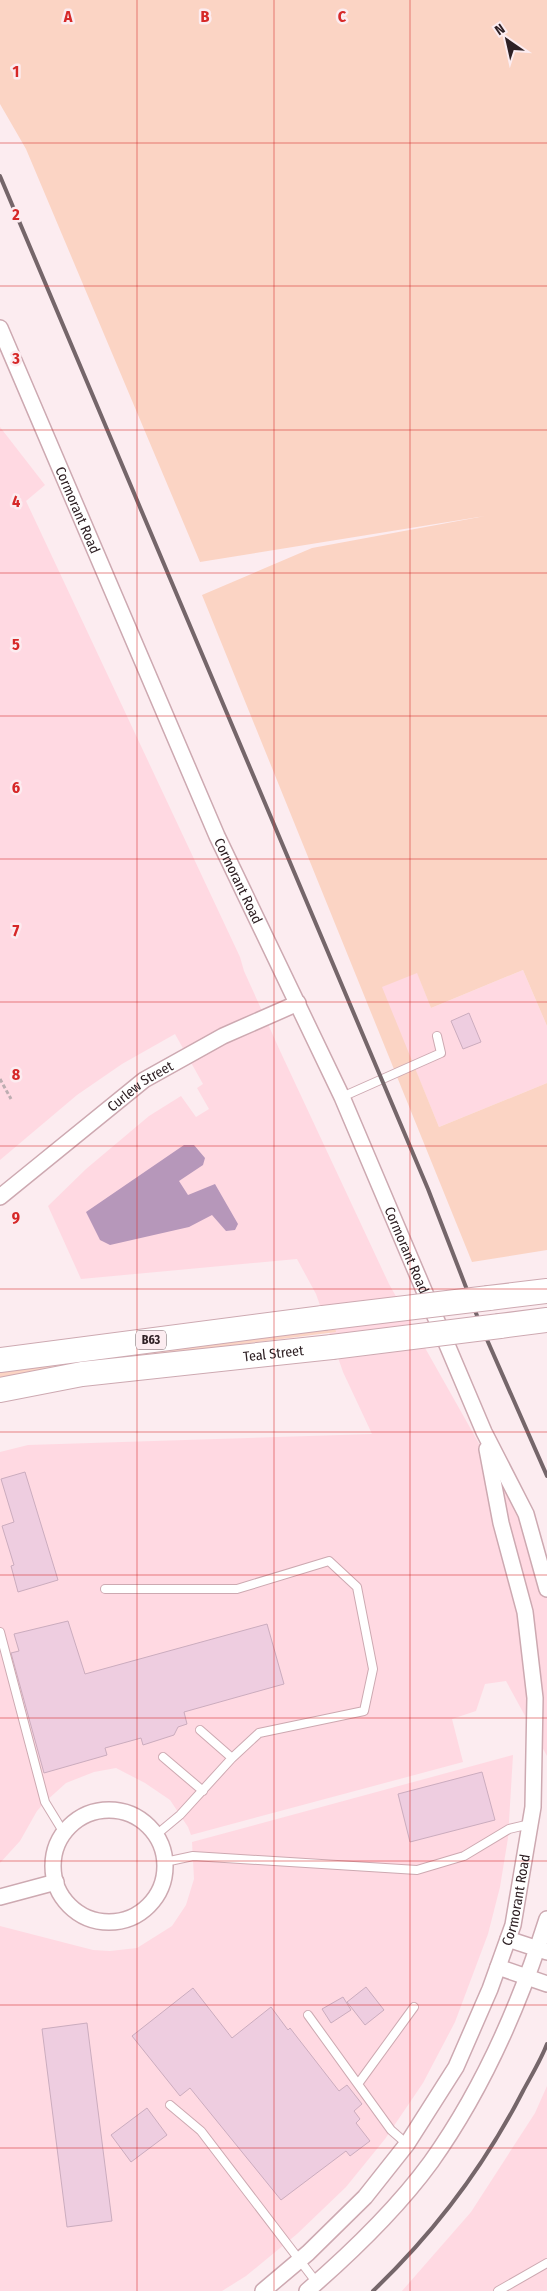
<svg xmlns="http://www.w3.org/2000/svg" width="547" height="2291" viewBox="0 0 547 2291" font-family="'Fira Sans Condensed',sans-serif">
	<rect width="100%" height="100%" fill="#fcecf0"/>
	<path fill="#ffd9e2" d="M 0,427 L 45,485 L 26,501 L 240,957 L 244,971 L 281,1053 L 389,1284 L 547,1564 L 547,1756 L 506,1681 L 485,1684 L 476,1711 L 452,1719 L 463,1762 L 191,1835 L 188,1827 L 170,1800 L 145,1783 L 116,1768 L 94,1772 L 66,1783 L 45,1802 L 37,1811 L 20,1841 L 0,1863 L 0,1452 L 28,1445 L 372,1434 L 343,1372 L 316,1294 L 297,1259 L 81,1279 L 48,1206 L 86,1169 L 149,1116 L 181,1096 L 196,1117 L 209,1109 L 197,1088 L 203,1084 L 175,1034 L 122,1064 L 77,1095 L 0,1160 Z
		M 523,970 L 547,1026 L 547,1083 L 439,1127 L 381,987 L 417,972 L 431,1008 Z
		M 513,1755 L 508,1838 L 500,1887 L 488,1934 L 455,2022 L 423,2083 L 385,2139 L 346,2187 L 297,2234 L 246,2276 L 222,2291 L 0,2291 L 0,1926 L 93,1950 L 110,1951 L 137,1948 L 172,1926 L 186,1905 L 194,1879 L 192,1842 Z
		M 547,2086 L 547,2291 L 402,2291 L 471,2212 L 535,2113 Z"/>
	<path fill="#fbd4c4" d="M 0,0 L 547,0 L 547,1026 L 523,970 L 431,1008 L 417,973 L 382,987 L 439,1127 L 547,1083 L 547,1250 L 472,1262 L 202,595 L 312,548 L 485,516 L 200,562 L 26,149 L 0,104 Z
		M 335,1326 L 336,1332 L 35,1371 L 0,1380 L 0,1369 Z"/>
	<path fill="#b697ba" d="M 184,1145 L 194,1145 L 205,1158 L 203,1165 L 179,1181 L 188,1195 L 215,1184 L 238,1224 L 235,1230 L 226,1231 L 212,1215 L 189,1227 L 110,1245 L 100,1240 L 86,1212 Z"/>
	<path fill="#eecde0" stroke="#cbacbe" d="M 469,1013 L 481,1042 L 463,1049 L 451,1021 Z
		M 25,1472 L 58,1580 L 18,1592 L 11,1566 L 14,1565 L 2,1526 L 14,1522 L 1,1479 Z
		M 68,1621 L 85,1674 L 267,1624 L 284,1684 L 184,1712 L 187,1724 L 178,1727 L 174,1735 L 143,1745 L 141,1738 L 105,1748 L 107,1755 L 44,1773 L 11,1653 L 19,1651 L 14,1634 Z
		M 482,1772 L 495,1820 L 410,1842 L 398,1794 Z
		M 366,1987 L 384,2010 L 365,2025 L 347,2002 Z
		M 193,1988 L 232,2038 L 271,2007 L 288,2030 L 290,2028 L 339,2091 L 347,2085 L 362,2104 L 354,2111 L 360,2119 L 356,2123 L 370,2141 L 350,2156 L 346,2151 L 281,2200 L 190,2088 L 180,2096 L 132,2036 Z
		M 343,1997 L 351,2010 L 331,2023 L 322,2009 Z
		M 87,2023 L 112,2221 L 67,2227 L 42,2029 Z
		M 147,2108 L 167,2135 L 131,2162 L 111,2135 Z"/>
	<g fill="none" stroke-linecap="round" stroke-linejoin="round">
		<g stroke="#cda9b1" stroke-width="10">
			<path id="lane" d="M 342,1097 L 441,1053 L 437,1036
				M 105,1589 L 237,1589 L 329,1561 L 357,1587 L 373,1669 L 364,1711 L 259,1733 L 232,1758 L 180,1815 L 156,1835
				M 0,1632 L 45,1802 L 64,1833
				M 200,1730 L 232,1758
				M 163,1757 L 203,1791
				M 165,1862 L 193,1856 L 417,1870 L 464,1856 L 509,1829 L 530,1824
				M 308,2015 L 391,2130 L 407,2144
				M 358,2084 L 414,2007
				M 170,2105 L 201,2131 L 317,2283
				M 498,2291 L 547,2263"/>
		</g>
		<g stroke="#cda9b1" stroke-width="18">
			<g id="street">
				<path id="s1" d="M 0,328 L 217,836 L 342,1097 L 484,1432 L 526,1514 L 547,1589"/>
				<path id="s2" d="M 0,1197 L 144,1080 L 223,1036 L 298,1003"/>
				<circle cx="109" cy="1866" r="56"/>
				<path d="M 0,1897 L 56,1882"/>
				<path d="M 508,1939 L 547,1952"/>
				<path d="M 498,1967 L 547,1984"/>
				<path id="s3" d="M 263,2291 L 308,2253 L 365,2197 L 407,2144 L 456,2067 L 490,1989 L 513,1925 L 533,1807 L 535,1698 L 525,1612 L 501,1523 L 487,1449"/>
				<path d="M 307,2291 C 352,2252 396,2210 431,2162 C 483,2089 520,2004 547,1919"/>
			</g>
		</g>
		<g stroke="#cda9b1" stroke-width="26">
			<g id="primary">
				<path d="M 489,1298 L 547,1291"/>
				<path d="M 500,1326 L 547,1320"/>
				<path d="M 0,1360 L 323,1318"/>
				<path id="s4" d="M 0,1390 L 82,1374 L 332,1347"/>
			</g>
		</g>
		<path stroke="#bdadb1" stroke-width="3" stroke-dasharray="4 2.5" stroke-linecap="butt" d="M 0,1079 L 11,1099"/>
		<use href="#lane" stroke="#fff" stroke-width="8"/>
		<use href="#street" stroke="#fff" stroke-width="15"/>
		<use href="#primary" stroke="#fff" stroke-width="24"/>
		<path stroke="#75666a" stroke-width="4" d="M 0,176 L 428,1189 L 481,1326 L 547,1476
			M 373,2291 C 435,2232 484,2167 523,2091 C 531,2076 541,2060 547,2044"/>
		<g stroke="#cda9b1" stroke-width="26" stroke-linecap="butt">
			<path id="primary-bridge" d="M 323,1318 L 489,1298
				M 332,1347 L 500,1326"/>
		</g>
		<use href="#primary-bridge" stroke="#fff" stroke-width="24"/>
	</g>
	<path fill="none" stroke="#d62828" stroke-width="1" stroke-opacity="0.55" d="M 137,0 L 137,2291M 274,0 L 274,2291M 410,0 L 410,2291M 0,143 L 547,143M 0,286 L 547,286M 0,430 L 547,430M 0,573 L 547,573M 0,716 L 547,716M 0,859 L 547,859M 0,1002 L 547,1002M 0,1146 L 547,1146M 0,1289 L 547,1289M 0,1432 L 547,1432M 0,1575 L 547,1575M 0,1718 L 547,1718M 0,1861 L 547,1861M 0,2005 L 547,2005M 0,2148 L 547,2148"/>
	<g text-anchor="middle" stroke-width="5" stroke-linejoin="round" paint-order="stroke">
		<rect fill="#fcecf0" stroke="#6c5d61" stroke-width="1" x="136" y="1330.5" width="30" height="19" rx="4"/>
		<g font-size="12" font-weight="bold" fill="#2e2024">
			<text x="151" y="1344">B63</text>
		</g>
		<g font-size="14" fill="#2e2024" stroke="#fcecf0">
			<text dy="5" stroke="none"><textPath href="#s1" startOffset="198">Cormorant Road</textPath></text>
			<text dy="5" stroke="none"><textPath href="#s1" startOffset="602">Cormorant Road</textPath></text>
			<text dy="5" stroke="none"><textPath href="#s2" startOffset="179">Curlew Street</textPath></text>
			<text dy="5" stroke="none"><textPath href="#s1" startOffset="1008">Cormorant Road</textPath></text>
			<text dy="5" stroke="none"><textPath href="#s4" startOffset="276">Teal Street</textPath></text>
			<text dy="5" stroke="none"><textPath href="#s3" startOffset="476">Cormorant Road</textPath></text>
		</g>
	</g>
	<g font-size="16" text-anchor="middle" font-weight="bold" fill="#d62828" stroke="#fcecf0" stroke-width="5" stroke-linejoin="round" paint-order="stroke">
		<text x="68" y="22">A</text>
		<text x="205" y="22">B</text>
		<text x="342" y="22">C</text>
		<text x="16" y="77">1</text>
		<text x="16" y="220">2</text>
		<text x="16" y="364">3</text>
		<text x="16" y="507">4</text>
		<text x="16" y="650">5</text>
		<text x="16" y="793">6</text>
		<text x="16" y="936">7</text>
		<text x="16" y="1080">8</text>
		<text x="16" y="1223">9</text>
	</g>
	<g transform="translate(507 40) rotate(326)" stroke="#fcecf0" stroke-width="4" paint-order="stroke">
	<path d="M0-4L9 19L0 12L-9 19Z" fill="#2e2024"/>
	<text y="-8" font-size="14" font-weight="bold" text-anchor="middle" fill="#2e2024">N</text>
	</g>
</svg>
